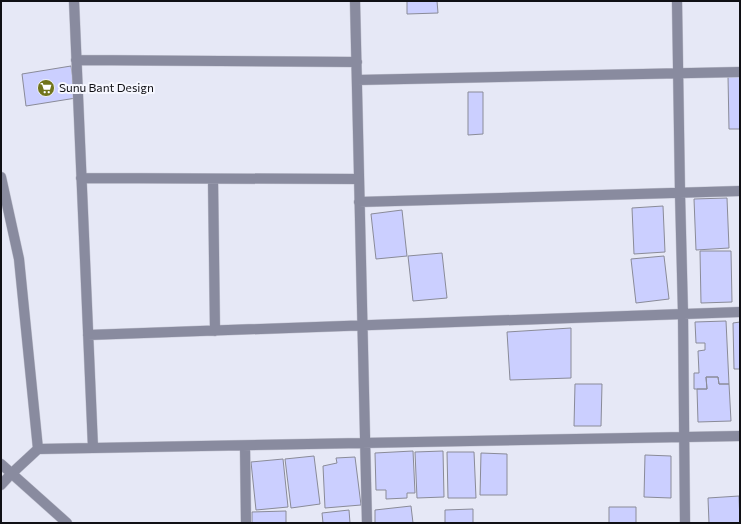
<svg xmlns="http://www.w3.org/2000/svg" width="741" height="524" viewBox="0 0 741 524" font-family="Commissioner,sans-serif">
	<rect width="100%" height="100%" fill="#e6e8f6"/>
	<path fill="#cbcfff" stroke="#8a8b98" d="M 407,1 L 437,1 L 438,13 L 407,14 Z
		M 71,66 L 76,98 L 26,106 L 22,74 Z
		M 728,76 L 740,76 L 740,129 L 729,129 Z
		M 468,92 L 483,92 L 483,134 L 468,135 Z
		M 727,198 L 729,248 L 696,250 L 694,199 Z
		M 663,206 L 665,252 L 634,254 L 632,208 Z
		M 402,210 L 407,256 L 376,259 L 371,214 Z
		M 700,251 L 731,251 L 732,302 L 701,303 Z
		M 442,253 L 447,298 L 413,301 L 408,256 Z
		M 664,256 L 669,299 L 636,303 L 631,259 Z
		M 726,321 L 729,384 L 719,384 L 718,377 L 706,377 L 707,389 L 694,389 L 694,373 L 699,373 L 698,351 L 705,350 L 705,343 L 696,343 L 695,322 Z
		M 740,322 L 740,369 L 734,369 L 733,323 Z
		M 571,328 L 571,378 L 510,380 L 507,332 Z
		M 706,377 L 718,377 L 719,384 L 729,384 L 731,421 L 698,422 L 697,389 L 707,389 Z
		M 575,384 L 602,384 L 601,426 L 574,426 Z
		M 413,451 L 415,493 L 407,493 L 407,498 L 386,499 L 386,490 L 376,490 L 375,453 Z
		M 443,451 L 444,497 L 417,498 L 415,452 Z
		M 447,452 L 474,452 L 476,498 L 448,498 Z
		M 481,453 L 507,454 L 507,495 L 480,495 Z
		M 645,455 L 671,456 L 671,498 L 644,497 Z
		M 314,456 L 320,504 L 291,508 L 285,459 Z
		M 355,457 L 361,505 L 325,508 L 323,466 L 337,463 L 336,458 Z
		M 283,459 L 288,507 L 256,510 L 251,462 Z
		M 739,496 L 740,523 L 709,523 L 708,498 Z
		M 411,506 L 413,523 L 375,523 L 375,510 Z
		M 609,507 L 636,507 L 636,523 L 609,523 Z
		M 473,509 L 473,523 L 445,523 L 445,510 Z
		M 349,510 L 350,523 L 323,523 L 322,513 Z
		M 286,511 L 286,523 L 252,523 L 252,512 Z"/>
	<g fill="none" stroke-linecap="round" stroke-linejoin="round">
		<g stroke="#c4c5d2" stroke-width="11">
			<path id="minor" d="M 74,1 L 93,448
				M 355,1 L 367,523
				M 677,1 L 680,193 L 683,314 L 685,523
				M 76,60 L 357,62
				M 357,80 L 740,72
				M 1,177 L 19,259 L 38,449
				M 81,178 L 359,179
				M 213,179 L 215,331
				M 359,202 L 740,191
				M 88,335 L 740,312
				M 245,446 L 246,523
				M 1,464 L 67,523
				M 1,485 L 11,474 L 38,449 L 740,436"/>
		</g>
		<use href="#minor" stroke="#898b9f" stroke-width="10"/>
	</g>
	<defs>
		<g id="supermarket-disc" transform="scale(0.9)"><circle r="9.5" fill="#71741b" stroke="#f5f6fe"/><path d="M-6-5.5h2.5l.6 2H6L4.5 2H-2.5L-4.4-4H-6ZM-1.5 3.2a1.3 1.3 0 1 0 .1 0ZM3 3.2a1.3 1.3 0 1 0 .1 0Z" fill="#fff"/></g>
	</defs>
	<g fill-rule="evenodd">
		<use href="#supermarket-disc" x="46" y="88"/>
	</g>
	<g text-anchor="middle" stroke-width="4" stroke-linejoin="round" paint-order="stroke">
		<g font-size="12" fill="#101015" stroke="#f5f6fe" text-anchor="start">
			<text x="59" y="92">Sunu Bant Design</text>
		</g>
	</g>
	<rect width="741" height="524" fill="none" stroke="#101015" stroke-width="4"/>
</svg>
